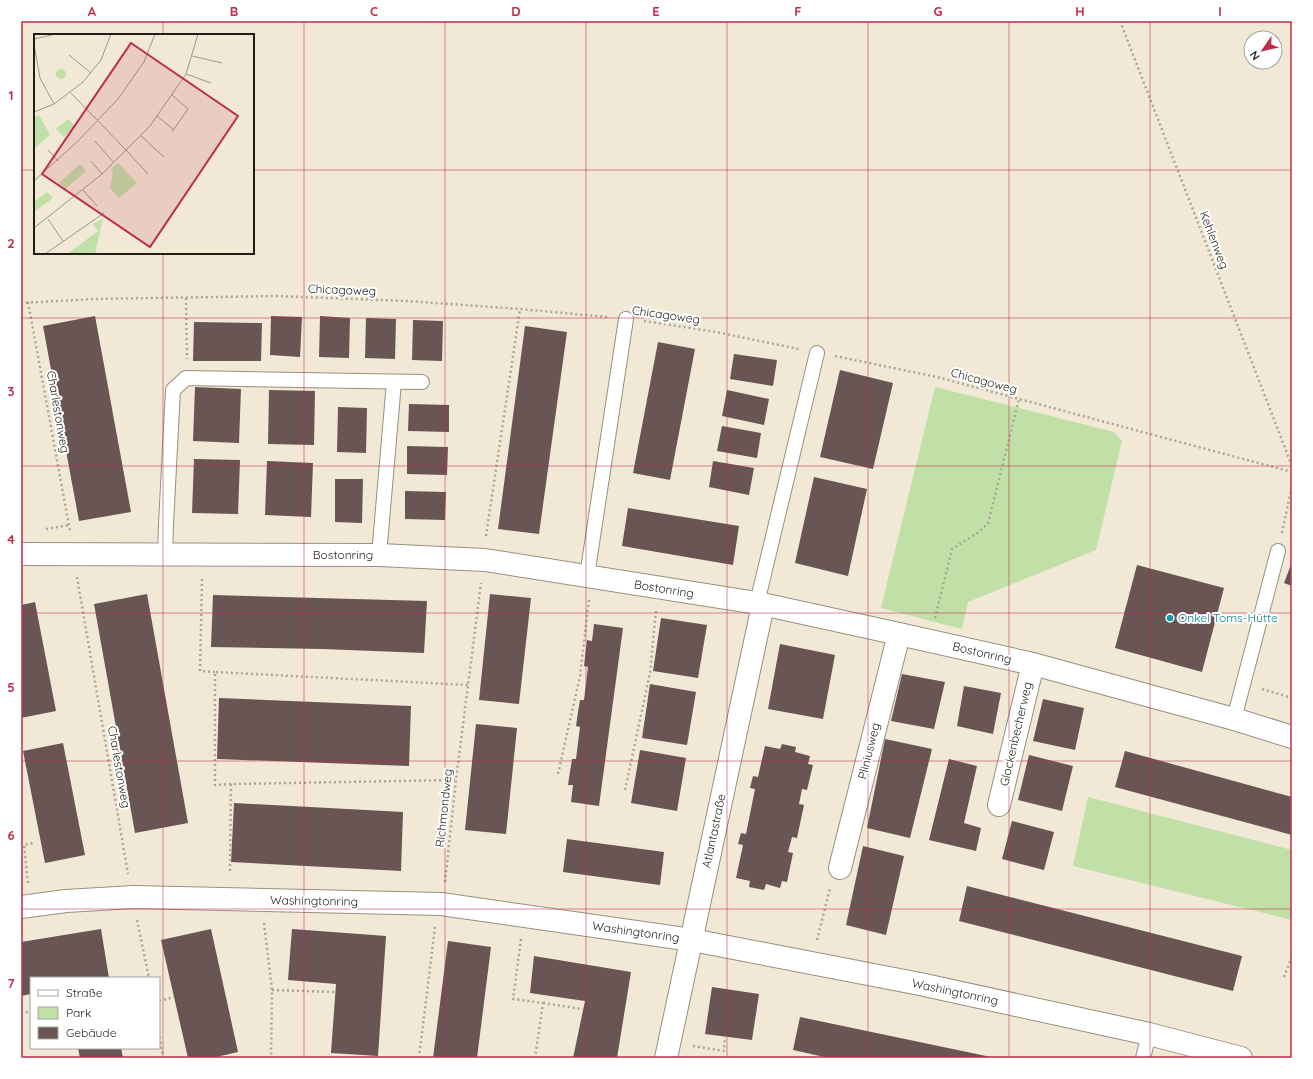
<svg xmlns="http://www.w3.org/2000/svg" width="1313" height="1079" viewBox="0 0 1313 1079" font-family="Quicksand,sans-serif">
	<rect width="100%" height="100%" fill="#f1e9d6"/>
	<path fill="#c0e0a7" d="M 935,387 L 1114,432 L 1122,441 L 1096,550 L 968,602 L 962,629 L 881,608 Z
		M 1088,797 L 1292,850 L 1292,920 L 1073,866 Z"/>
	<path fill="#695554" d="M 95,316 L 131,512 L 79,521 L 43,326 Z
		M 271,316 L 302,317 L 300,357 L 270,355 Z
		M 320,316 L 350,318 L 349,358 L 319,357 Z
		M 366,318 L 396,319 L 395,359 L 365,358 Z
		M 413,320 L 443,321 L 442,361 L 412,360 Z
		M 194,322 L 262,323 L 261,361 L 193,361 Z
		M 525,326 L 567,332 L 539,534 L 498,529 Z
		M 658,342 L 695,349 L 670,480 L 633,473 Z
		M 734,354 L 777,360 L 773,386 L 730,379 Z
		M 840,370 L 893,383 L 873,469 L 820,457 Z
		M 195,387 L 241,389 L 239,443 L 193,441 Z
		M 269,390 L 315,391 L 314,445 L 268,444 Z
		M 727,390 L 769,399 L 764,425 L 722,416 Z
		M 409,404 L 449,405 L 449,432 L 408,431 Z
		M 338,407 L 367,408 L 366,453 L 337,452 Z
		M 722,426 L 761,433 L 757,458 L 717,451 Z
		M 407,446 L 448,447 L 447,475 L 407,474 Z
		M 194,459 L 240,460 L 238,514 L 192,513 Z
		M 267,461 L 313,463 L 311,517 L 265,515 Z
		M 713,461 L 754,468 L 749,495 L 709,487 Z
		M 814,477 L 867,489 L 848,576 L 795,563 Z
		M 335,479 L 363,479 L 362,523 L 335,522 Z
		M 405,491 L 446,492 L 445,520 L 405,519 Z
		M 628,508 L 739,526 L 733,565 L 622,546 Z
		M 1292,562 L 1292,586 L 1284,583 Z
		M 1137,565 L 1224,588 L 1202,672 L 1115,648 Z
		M 147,594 L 188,823 L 135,833 L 94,604 Z
		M 490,594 L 531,598 L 519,704 L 479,700 Z
		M 213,595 L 427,601 L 424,653 L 323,649 L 211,647 Z
		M 35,602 L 56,711 L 21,718 L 21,605 Z
		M 661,618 L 707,625 L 698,678 L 653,671 Z
		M 594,624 L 623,628 L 599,806 L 571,802 L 573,785 L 568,785 L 572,759 L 576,759 L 580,727 L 576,726 L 578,712 L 580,700 L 584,700 L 588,667 L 584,666 L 587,640 L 592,641 Z
		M 780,644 L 835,655 L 823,719 L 768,709 Z
		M 902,674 L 945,682 L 934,729 L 891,721 Z
		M 650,684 L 696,692 L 687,745 L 642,738 Z
		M 964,686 L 1001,693 L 993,734 L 957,726 Z
		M 219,698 L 411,706 L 409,766 L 217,759 Z
		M 1043,699 L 1084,708 L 1075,750 L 1033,741 Z
		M 476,724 L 517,728 L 506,834 L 465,830 Z
		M 885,739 L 932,749 L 910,838 L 867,828 Z
		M 63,743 L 85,855 L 45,863 L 23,751 Z
		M 782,744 L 796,747 L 795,752 L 810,756 L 808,764 L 813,765 L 807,790 L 802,789 L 799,804 L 804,805 L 797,838 L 792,837 L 788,852 L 793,853 L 787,882 L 782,881 L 780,888 L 766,884 L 764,890 L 749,887 L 750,881 L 736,878 L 743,845 L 738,844 L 741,833 L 746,834 L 755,789 L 750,788 L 753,776 L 758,777 L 765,746 L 780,749 Z
		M 640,750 L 686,758 L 677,811 L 631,803 Z
		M 1125,751 L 1292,797 L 1292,835 L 1115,787 Z
		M 1029,755 L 1073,766 L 1062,811 L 1018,800 Z
		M 949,759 L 977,766 L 964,823 L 981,828 L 976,851 L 929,840 Z
		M 234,803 L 403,812 L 401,871 L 231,862 Z
		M 1012,821 L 1054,832 L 1044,870 L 1002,859 Z
		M 567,839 L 664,852 L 660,885 L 563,872 Z
		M 863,846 L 904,856 L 886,935 L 846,925 Z
		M 967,886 L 1242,956 L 1233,991 L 959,921 Z
		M 101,929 L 109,978 L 31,978 L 31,994 L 21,996 L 21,942 Z
		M 211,929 L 238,1052 L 212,1058 L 188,1058 L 161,940 Z
		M 292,929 L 386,936 L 378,1056 L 331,1053 L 336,984 L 288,980 Z
		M 448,941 L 491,947 L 477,1058 L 433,1058 Z
		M 534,956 L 631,972 L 617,1058 L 573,1058 L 585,1001 L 530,993 Z
		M 712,987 L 759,994 L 752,1040 L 705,1034 Z
		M 800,1017 L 991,1057 L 991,1058 L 829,1058 L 793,1050 Z
		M 78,1048 L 121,1048 L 123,1058 L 80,1058 Z"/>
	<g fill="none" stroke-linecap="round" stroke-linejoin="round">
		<g stroke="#98907f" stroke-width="16">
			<path id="service" d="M 165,554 L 166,524 L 173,390 L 186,378 L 422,382
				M 379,555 L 394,382
				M 587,576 L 626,319
				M 757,603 L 817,353
				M 1234,719 L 1278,551
				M 1143,1058 L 1149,1034"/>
		</g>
		<g stroke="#98907f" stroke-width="24">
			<path id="minor" d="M 21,554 L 379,555 L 485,560 L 757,603 L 899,634 L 1033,664 L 1234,719 L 1292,737
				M 999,805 L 1033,664
				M 840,868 L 899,634
				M 21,907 L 66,901 L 134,897 L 441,904 L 692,940 L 920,984 L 1149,1034 L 1241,1058
				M 666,1058 L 763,605"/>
		</g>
		<path stroke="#aba596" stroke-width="2.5" stroke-dasharray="2 3" stroke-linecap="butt" d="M 1120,21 L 1292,466
			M 186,298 L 187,359
			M 28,302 L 70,531
			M 21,303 L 94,299 L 276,296 L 407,301 L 520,309 L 608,317
			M 644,321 L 716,332 L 799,349
			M 835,356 L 937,377 L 1292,472
			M 46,529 L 69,525
			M 1282,533 L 1292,485
			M 486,536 L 520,309
			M 77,577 L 128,874
			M 202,579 L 200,671 L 215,672
			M 935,618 L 952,549 L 979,532 L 988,523 L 1019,399
			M 1262,689 L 1292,698
			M 558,774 L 580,676 L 589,599
			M 231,784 L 215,785 L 215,672 L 469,685
			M 625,790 L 650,673 L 656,611
			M 21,795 L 24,794
			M 230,871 L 231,784 L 455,780
			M 445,882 L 456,780 L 481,583
			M 28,883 L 24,845 L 33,843
			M 137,920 L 149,978
			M 264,923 L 272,990 L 271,1058
			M 521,939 L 513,999 L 543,1003 L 535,1058
			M 817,940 L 830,888
			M 1284,977 L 1292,956
			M 272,990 L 335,992
			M 159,1001 L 174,997
			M 543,1003 L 583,1009
			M 21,1014 L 31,1011
			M 159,1032 L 163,1058
			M 693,1046 L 724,1051 L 725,1036
			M 419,1058 L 435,927"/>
		<use href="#service" stroke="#fff" stroke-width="14"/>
		<use href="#minor" stroke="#fff" stroke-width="22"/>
	</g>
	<path fill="none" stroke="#bd2d4c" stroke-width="1" stroke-opacity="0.55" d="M 163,21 L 163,35M 304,21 L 304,1058M 445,21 L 445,1058M 586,21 L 586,1058M 727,21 L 727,1058M 868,21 L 868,1058M 1009,21 L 1009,1058M 1150,21 L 1150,1058M 21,170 L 35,170M 253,170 L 1292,170M 163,253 L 163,1058M 21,318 L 1292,318M 21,466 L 1292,466M 21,613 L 1292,613M 21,761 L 1292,761M 21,909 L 1292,909"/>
	<circle fill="#0f9aa8" stroke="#fff" stroke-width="1.5" cx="1170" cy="618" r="4"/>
	<g text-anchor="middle" stroke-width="4" stroke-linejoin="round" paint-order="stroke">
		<g font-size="12" fill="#211e17" stroke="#fff">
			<text transform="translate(1214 240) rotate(69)" y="4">Kehlenweg</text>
			<text transform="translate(342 290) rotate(2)" y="4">Chicagoweg</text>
			<text transform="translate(666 315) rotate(8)" y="4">Chicagoweg</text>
			<text transform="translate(984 381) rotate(15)" y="4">Chicagoweg</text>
			<text transform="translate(58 412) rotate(80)" y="4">Charlestonweg</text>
			<text x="343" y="559">Bostonring</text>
			<text transform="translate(664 589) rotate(9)" y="4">Bostonring</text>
			<text transform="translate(982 653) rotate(13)" y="4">Bostonring</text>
			<text transform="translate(1016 734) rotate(-77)" y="4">Glockenbecherweg</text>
			<text transform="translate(869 751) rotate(-76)" y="4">Pliniusweg</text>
			<text transform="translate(119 767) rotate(80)" y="4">Charlestonweg</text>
			<text transform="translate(444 808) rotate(-84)" y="4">Richmondweg</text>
			<text transform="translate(714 831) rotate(-78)" y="4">Atlantastraße</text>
			<text transform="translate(314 901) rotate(1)" y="4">Washingtonring</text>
			<text transform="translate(636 932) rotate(8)" y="4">Washingtonring</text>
			<text transform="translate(955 992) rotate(12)" y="4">Washingtonring</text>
		</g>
		<g font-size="12" fill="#0d838f" stroke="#fff" text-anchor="start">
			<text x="1178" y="622">Onkel Toms-Hütte</text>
		</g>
	</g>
	<g transform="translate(34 34)">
		<rect width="220" height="220" fill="#f1e9d6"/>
		<path d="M22 40a5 5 0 1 1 10 0a5 5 0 1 1-10 0ZM 5,81 L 16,101 L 0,115 L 0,83 ZM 34,85 L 41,92 L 30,103 L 22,95 ZM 84,129 L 103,149 L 85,164 L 76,154 L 79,138 L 77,135 ZM 46,130 L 52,137 L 31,155 L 25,149 ZM 13,158 L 19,164 L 0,178 L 0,168 ZM 69,184 L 61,220 L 33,220 L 64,197 L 59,190 Z" fill="#c0e0a7"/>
		<path fill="none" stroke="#9e988a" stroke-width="1" d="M 0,5 L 18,1M 0,10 L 6,44 L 20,70M 35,21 L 57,39M 158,22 L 188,29M 152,40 L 177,49M 37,59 L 93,117M 0,78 L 20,70 L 49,48 L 67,26 L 77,0M 123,82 L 139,95M 138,98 L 154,75 L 138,61M 107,102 L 130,123M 61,107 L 80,129M 14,116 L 24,127M 93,117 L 114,140M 57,127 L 68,140M 0,147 L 44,107 L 84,65 L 110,28 L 121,0M 49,156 L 63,172M 14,185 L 29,207M 0,194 L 68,140 L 116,92 L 152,40 L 164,0M 11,220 L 70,179"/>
		<path fill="#bd2d4c" fill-opacity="0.15" stroke="#bd2d4c" stroke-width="2" d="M 97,9 L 204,82 L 116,213 L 8,140 Z"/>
		<rect width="220" height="220" fill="none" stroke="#211e17" stroke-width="2"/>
	</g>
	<rect width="1313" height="1079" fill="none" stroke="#ffffff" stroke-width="44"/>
	<rect x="30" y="977" width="130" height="72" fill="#ffffff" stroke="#a6a5a2"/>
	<rect x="38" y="990" width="20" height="6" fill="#ffffff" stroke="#a6a5a2"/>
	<text x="66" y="997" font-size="12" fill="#211e17">Straße</text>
	<rect x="38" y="1007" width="20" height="12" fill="#c0e0a7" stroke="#a6a5a2"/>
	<text x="66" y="1017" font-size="12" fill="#211e17">Park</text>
	<rect x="38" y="1027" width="20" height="12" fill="#695554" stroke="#a6a5a2"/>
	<text x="66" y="1037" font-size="12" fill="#211e17">Gebäude</text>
	<g transform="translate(1263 50) rotate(236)"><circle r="19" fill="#ffffff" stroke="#a6a5a2"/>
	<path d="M0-3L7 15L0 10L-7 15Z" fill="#bd2d4c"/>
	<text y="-6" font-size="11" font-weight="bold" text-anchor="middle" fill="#211e17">N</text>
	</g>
	<rect x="22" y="22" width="1269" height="1035" fill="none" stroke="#bd2d4c" stroke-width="1.5"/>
	<g font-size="13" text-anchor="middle" font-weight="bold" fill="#bd2d4c">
		<text x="92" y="16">A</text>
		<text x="234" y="16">B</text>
		<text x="374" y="16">C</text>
		<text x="516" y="16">D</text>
		<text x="656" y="16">E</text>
		<text x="798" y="16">F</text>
		<text x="938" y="16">G</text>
		<text x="1080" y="16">H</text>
		<text x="1220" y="16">I</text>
		<text x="11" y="100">1</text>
		<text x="11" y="248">2</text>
		<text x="11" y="396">3</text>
		<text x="11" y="544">4</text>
		<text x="11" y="692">5</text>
		<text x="11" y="840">6</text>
		<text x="11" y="988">7</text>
	</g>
</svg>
